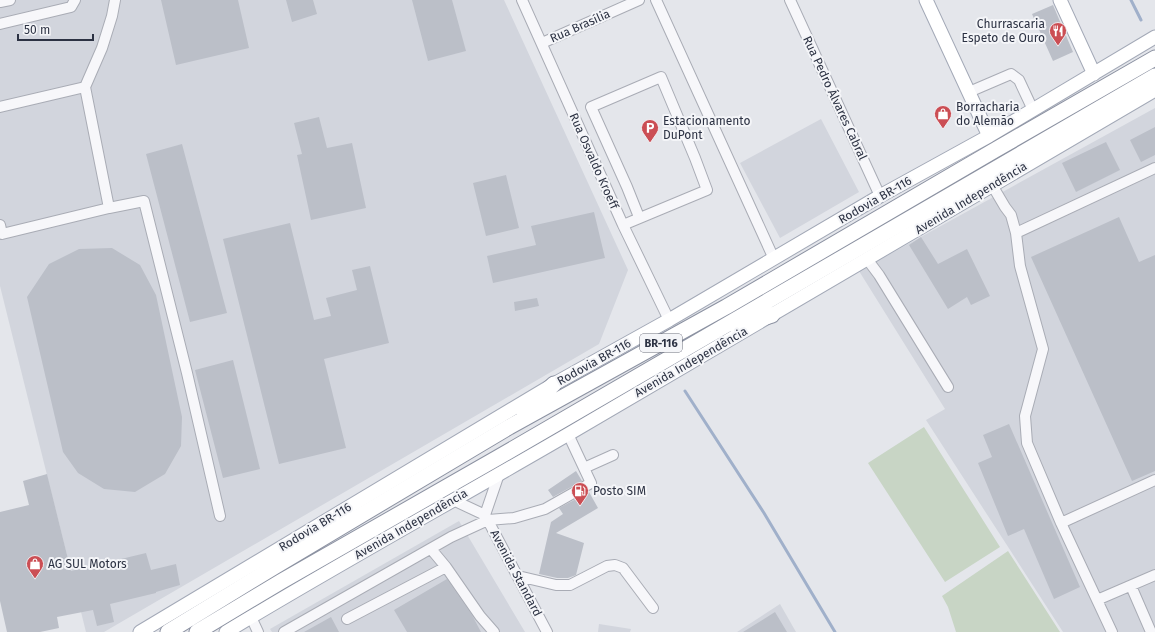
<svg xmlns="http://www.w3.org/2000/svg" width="1155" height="632" font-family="'Fira Sans',sans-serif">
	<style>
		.built { fill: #d2d5dd }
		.green { fill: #c8d5c5 }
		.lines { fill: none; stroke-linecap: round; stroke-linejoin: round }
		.stream { stroke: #a0b0ca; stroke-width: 3 }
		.building { fill: #bbbfc8 }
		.minor-casing { stroke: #a9acb5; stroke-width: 12 }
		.major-casing { stroke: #a3a9b7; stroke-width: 15 }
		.highway-casing { stroke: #8c92a2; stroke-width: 17 }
		.minor { stroke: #f7f7fa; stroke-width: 10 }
		.major { stroke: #fff; stroke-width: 13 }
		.highway { stroke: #fff; stroke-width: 15 }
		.labels { text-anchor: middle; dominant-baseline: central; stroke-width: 4; stroke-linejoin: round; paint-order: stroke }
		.shield { fill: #f4f5f8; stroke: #686c79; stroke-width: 1 }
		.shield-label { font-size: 11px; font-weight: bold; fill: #2c3243 }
		.poi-label { font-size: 12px; fill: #2c3243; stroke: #f4f5f8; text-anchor: start }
		.street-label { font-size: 12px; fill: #2c3243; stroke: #f4f5f8 }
	</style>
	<rect width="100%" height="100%" fill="#e4e6eb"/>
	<path class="built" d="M0,0H504L628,270L599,344L104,632H86L0,286Z
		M1155,108V632H1063L926,420L945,409L859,271Z
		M821,119L859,192L780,238L740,163Z
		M459,521L525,632H272L270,629Z
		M780,604L796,632H737Z
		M599,624L631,629L630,632H598Z"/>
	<path class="green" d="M924,427L1000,547L945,582L868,463Z
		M1008,551L1060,632H956L948,607L942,596Z"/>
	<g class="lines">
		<path class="stream" d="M1131,0L1141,20
			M685,391L764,513L835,632"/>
	</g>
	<path class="building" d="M161,0H238L249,48L176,65Z
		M286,0H313L317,14L292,22Z
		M412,0H452L466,51L428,61Z
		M1053,5L1073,52L1053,61L1032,14Z
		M319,117L327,148L352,143L366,208L311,220L297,155L302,154L294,123Z
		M1155,127V155L1141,162L1130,140Z
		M1106,142L1120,170L1076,192L1062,163Z
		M182,144L227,313L190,322L146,154Z
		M506,175L519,228L486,236L473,183Z
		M594,212L605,258L493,283L487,256L536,245L531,226Z
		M1119,217L1139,262L1155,255V471L1132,481L1031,257Z
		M290,223L314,320L331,316L326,298L357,290L352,270L370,266L389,343L324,359L346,448L279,464L223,239Z
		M921,237L938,264L967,249L990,296L971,305L967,297L948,309L909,245Z
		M112,248L140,265L156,295L182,417L181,446L165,474L135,492L104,489L78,473L63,452L27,297L49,264L79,249Z
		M537,298L539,306L515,311L514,302Z
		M233,360L260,469L223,478L195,370Z
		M1009,424L1080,587L1054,599L1024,529L1008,536L978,463L992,457L983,435Z
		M576,471L582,481L553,497L548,490Z
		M47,474L71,571L146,553L151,570L176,564L180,585L156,592V593L110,604L114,622L97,626L93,610L57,617L59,628L40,632H7L0,601V512L29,505L23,481Z
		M589,492L598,508L556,533L584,543L576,575L568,578H557L539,574L551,522L563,514L559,508Z
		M447,579L472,615L481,632H407L394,610Z
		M775,612L787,632H743Z
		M331,617L339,632H304Z"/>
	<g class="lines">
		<defs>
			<path id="minor" d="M522,0L623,225L669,320
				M656,0L774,259
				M790,0L880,196
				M0,2L10,0
				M0,24L71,7L75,0
				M542,43L639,0
				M969,92L1011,74L1019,80L1033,110
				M0,107L85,87
				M992,185L1005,207L1011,215L1016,233L1155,168
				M109,208L85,87L102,48L112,16L115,0
				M0,225L2,234L109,208L144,201L187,373L220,516
				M623,225L707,190L695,158L661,77L591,107L627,187L639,217
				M1016,233L1020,266L1043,349L1025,416L1027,443L1061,523L1155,480
				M867,259L879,275L948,387
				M584,468L613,455
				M453,500L485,515L547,632
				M485,515L499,474
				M1061,523L1112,632
				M446,567L480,616L494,632
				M518,576L556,585H570L607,566L615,565L623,568L653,608
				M1131,586L1151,632
				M1097,600L1155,575
				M251,617L258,632
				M347,619L446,567L431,549
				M284,632L451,537L488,520L514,518L545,509L591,483L568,434"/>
			<path id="major" d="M926,0L989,136
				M1060,0L1094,74
				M140,632L554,384L669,320L880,196L989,136L1155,37
				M226,632C340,563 457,499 572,432C767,318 961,204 1155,90"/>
			<path id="highway" d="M736,326L772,315
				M524,412L554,384
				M168,632L274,567L509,427L726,307L995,150L1155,58
				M197,632L282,581L499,457L1155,76"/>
		</defs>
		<use href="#minor" class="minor-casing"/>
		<use href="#major" class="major-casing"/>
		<use href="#highway" class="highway-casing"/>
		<use href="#minor" class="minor"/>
		<use href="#major" class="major"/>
		<use href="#highway" class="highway"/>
	</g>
	<defs>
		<symbol id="restaurant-pin" viewBox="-11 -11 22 30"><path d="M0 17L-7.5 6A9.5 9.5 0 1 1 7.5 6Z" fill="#cb4e54" stroke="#f4f5f8"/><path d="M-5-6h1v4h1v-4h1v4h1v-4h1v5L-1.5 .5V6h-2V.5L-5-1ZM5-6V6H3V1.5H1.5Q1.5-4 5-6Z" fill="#fff"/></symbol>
		<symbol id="shop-pin" viewBox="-11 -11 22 30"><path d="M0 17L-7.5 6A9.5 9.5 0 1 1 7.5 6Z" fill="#cb4e54" stroke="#f4f5f8"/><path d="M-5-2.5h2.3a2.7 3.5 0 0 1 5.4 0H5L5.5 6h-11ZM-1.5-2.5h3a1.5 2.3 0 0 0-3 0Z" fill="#fff"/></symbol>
		<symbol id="parking-pin" viewBox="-11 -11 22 30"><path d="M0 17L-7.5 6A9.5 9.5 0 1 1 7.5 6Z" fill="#cb4e54" stroke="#f4f5f8"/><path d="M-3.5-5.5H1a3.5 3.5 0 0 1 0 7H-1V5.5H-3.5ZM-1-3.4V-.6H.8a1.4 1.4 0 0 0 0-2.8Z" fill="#fff"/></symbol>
		<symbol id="fuel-pin" viewBox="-11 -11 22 30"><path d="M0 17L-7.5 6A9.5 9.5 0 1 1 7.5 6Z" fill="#cb4e54" stroke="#f4f5f8"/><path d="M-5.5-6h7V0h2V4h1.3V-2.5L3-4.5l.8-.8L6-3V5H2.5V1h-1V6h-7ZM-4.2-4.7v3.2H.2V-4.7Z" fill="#fff"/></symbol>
	</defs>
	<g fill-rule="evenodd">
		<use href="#restaurant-pin" x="1048" y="21" width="20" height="27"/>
		<use href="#shop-pin" x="933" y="104" width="20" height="27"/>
		<use href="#parking-pin" x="640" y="118" width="20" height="27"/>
		<use href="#fuel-pin" x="570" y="481" width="20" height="27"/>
		<use href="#shop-pin" x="25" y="554" width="20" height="27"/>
	</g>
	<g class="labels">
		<rect class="shield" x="640" y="334" width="42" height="18" rx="3"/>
		<g class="shield-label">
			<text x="661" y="343">BR-116</text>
		</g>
		<g class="poi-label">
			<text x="1045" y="24" text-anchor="end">Churrascaria<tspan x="1045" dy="14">Espeto de Ouro</tspan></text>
			<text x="956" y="107">Borracharia<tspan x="956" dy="14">do Alemão</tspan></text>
			<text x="663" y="121">Estacionamento<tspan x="663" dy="14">DuPont</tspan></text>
			<text x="593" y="491">Posto SIM</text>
			<text x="48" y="564">AG SUL Motors</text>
		</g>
		<g class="street-label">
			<text transform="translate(580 26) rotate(-24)">Rua Brasília</text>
			<text transform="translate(835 98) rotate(65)">Rua Pedro Álvares Cabral</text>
			<text transform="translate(594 161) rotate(66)">Rua Osvaldo Kroeff</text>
			<text transform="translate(971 198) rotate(-31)">Avenida Independência</text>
			<text transform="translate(875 200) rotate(-30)">Rodovia BR-116</text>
			<text transform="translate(594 362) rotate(-29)">Rodovia BR-116</text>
			<text transform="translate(691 362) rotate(-30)">Avenida Independência</text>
			<text transform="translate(411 524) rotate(-30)">Avenida Independência</text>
			<text transform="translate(315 527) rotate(-31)">Rodovia BR-116</text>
			<text transform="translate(516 573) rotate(62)">Avenida Standard</text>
		</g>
	</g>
	<path d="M18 34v6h75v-6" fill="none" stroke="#2c3243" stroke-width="2"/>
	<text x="24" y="34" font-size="12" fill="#2c3243" stroke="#f4f5f8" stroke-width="3" paint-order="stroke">50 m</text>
</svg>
